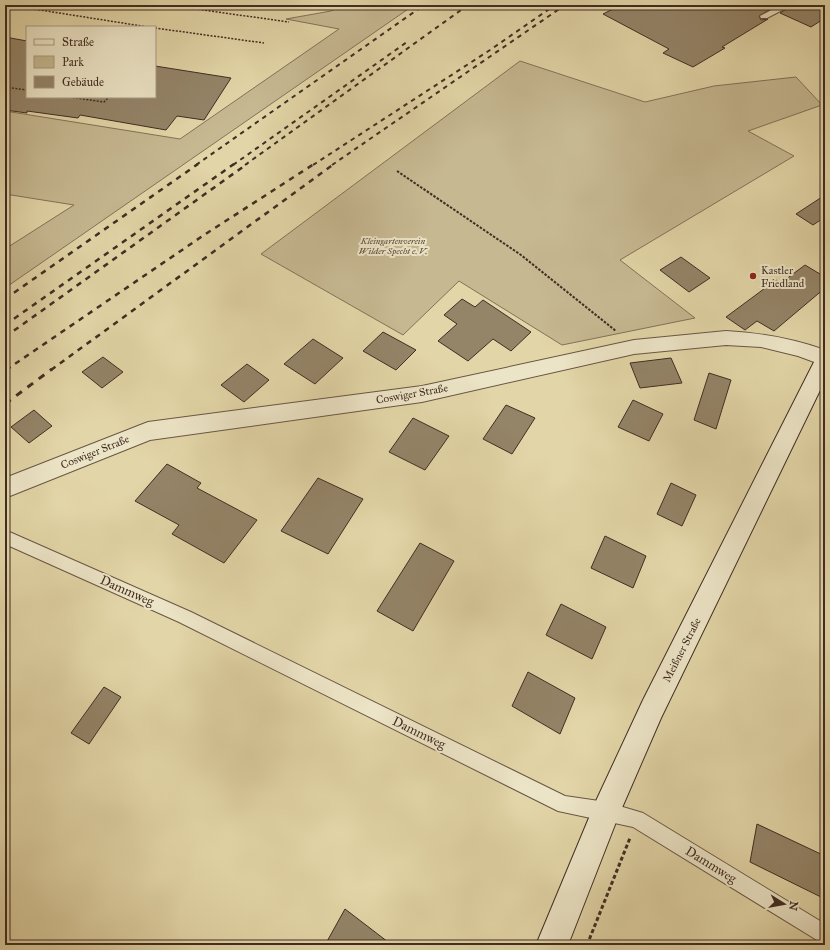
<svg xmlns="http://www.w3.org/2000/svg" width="830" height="950" font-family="'IM FELL Great Primer',serif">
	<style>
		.green { fill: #c6b891; stroke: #83725a }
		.building { fill: #948468; stroke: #402d23 }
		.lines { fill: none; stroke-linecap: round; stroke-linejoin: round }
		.service-casing { stroke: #685744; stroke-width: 2 }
		.minor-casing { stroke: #685744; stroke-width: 2 }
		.secondary-casing { stroke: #402d23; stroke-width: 2 }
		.path-far2 { stroke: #402d23; stroke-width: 1.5; stroke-dasharray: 2 1.5; stroke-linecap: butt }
		.path-far1 { stroke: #402d23; stroke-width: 2; stroke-dasharray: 2.5 1.5; stroke-linecap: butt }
		.path { stroke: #402d23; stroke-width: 3; stroke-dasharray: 4 2.5; stroke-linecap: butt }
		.service { fill: #ece4c6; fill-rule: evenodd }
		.minor { fill: #ece4c6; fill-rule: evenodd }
		.secondary { fill: #ece4c6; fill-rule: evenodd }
		.rail-far2 { stroke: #402d23; stroke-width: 2; stroke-dasharray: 4.5 4.5; stroke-linecap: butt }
		.rail-far1 { stroke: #402d23; stroke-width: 2.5; stroke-dasharray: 5.5 5.5; stroke-linecap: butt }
		.rail { stroke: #402d23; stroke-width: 3; stroke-dasharray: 7 7; stroke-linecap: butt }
		.poi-dot { fill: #8f2418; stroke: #ece4c6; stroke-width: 1.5 }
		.labels { text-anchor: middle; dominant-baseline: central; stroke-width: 4; stroke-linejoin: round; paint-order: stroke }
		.far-park-label { font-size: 9px; font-style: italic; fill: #5b4939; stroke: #ece4c6 }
		.poi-label { font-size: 11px; fill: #402d23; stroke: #ece4c6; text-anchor: start }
		.street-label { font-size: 11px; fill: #402d23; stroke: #ece4c6 }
		.near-street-label { font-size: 13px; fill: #402d23; stroke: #ece4c6 }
	</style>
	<rect width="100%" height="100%" fill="#e2d5a7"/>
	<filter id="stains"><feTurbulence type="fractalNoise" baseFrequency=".005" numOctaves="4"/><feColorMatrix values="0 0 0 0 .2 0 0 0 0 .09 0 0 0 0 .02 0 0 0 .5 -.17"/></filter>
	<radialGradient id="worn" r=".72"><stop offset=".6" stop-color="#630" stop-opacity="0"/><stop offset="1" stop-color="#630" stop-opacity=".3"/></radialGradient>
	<path class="green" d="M342,5H414L5,288V249L74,205L5,194V111L180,139L339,29L286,19L331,11Z
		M520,61L645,102L714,86L796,77L822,105L748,131L794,156L620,260L695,318L562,345L459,281L403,335L261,254Z"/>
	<path class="building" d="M621,5H778L759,16L761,20L768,19L722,47L725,48L693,67L663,53L669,49L603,14Z
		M793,5H825V18L811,27L780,13Z
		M5,37L27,41V97H155V66L231,78L204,120L177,116L166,130L80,115L78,118L27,111V113L5,110Z
		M825,195V217L813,225L796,214Z
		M681,257L710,278L689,292L660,270Z
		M805,265L825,277V288L774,331L757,321L745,330L726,317L776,280L781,283Z
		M462,299L475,307L483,300L531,332L511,351L493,339L468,361L438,341L457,324L444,315Z
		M383,332L416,350L396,370L363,351Z
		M313,339L343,358L315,384L284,364Z
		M103,357L123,372L102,388L82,372Z
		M671,358L682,383L640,388L630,363Z
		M247,364L269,380L244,402L221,385Z
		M709,373L731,380L716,429L694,420Z
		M633,400L663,414L649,441L618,427Z
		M506,405L535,418L512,454L483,439Z
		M34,410L52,426L29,443L11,427Z
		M413,418L449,436L425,470L389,452Z
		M167,464L201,483L197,488L257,520L224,563L172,534L179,525L135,501Z
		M318,478L363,499L328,554L281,531Z
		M671,483L696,495L682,526L657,514Z
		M605,536L646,556L633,588L591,568Z
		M420,543L454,561L413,631L377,611Z
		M561,604L606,627L592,659L546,635Z
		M528,672L575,698L560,734L512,706Z
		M104,687L121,697L89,744L71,733Z
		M757,824L825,856V899L750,862Z
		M345,909L392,945H325Z"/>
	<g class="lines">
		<defs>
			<path id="service" d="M781,5H792L767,18H761L760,16Z
				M5,530L191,612L565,796L606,802L643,813L825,924V945L633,827L558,811L179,622L5,544Z"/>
			<path id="minor" d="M726,331C762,333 791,338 825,350V366L798,356L761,347L726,345L634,354L422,402L150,440L5,498V478L148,422L422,386L634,340Z"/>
			<path id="secondary" d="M825,352V380L661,718L618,817L568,945H536L596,801L643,700L815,360L818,355Z"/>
		</defs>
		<use href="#service" class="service-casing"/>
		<use href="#minor" class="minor-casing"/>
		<use href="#secondary" class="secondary-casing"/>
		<path class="path-far2" d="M167,5L289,22
			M21,7L148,27
			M155,28L264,43
			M5,87L27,90
			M69,97L104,102L109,97"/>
		<path class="path-far1" d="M397,171L521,255L616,331"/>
		<path class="path" d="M587,945L630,838"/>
		<use href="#service" class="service"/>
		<use href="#minor" class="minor"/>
		<use href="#secondary" class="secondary"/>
		<path class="rail-far2" d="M196,165L424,5
			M233,165L407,42
			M245,165L468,5
			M313,165L490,50L555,5
			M332,165L565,5"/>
		<path class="rail-far1" d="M5,299L198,164
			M5,325L234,164
			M5,337L247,164
			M6,370L204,235L314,164
			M51,370L334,164"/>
		<path class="rail" d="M5,371L8,369
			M5,404L52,369"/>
	</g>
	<circle class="poi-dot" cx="753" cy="276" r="4"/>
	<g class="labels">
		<g class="far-park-label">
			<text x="393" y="240">Kleingartenverein<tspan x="393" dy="10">Wilder Specht e. V.</tspan></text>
		</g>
		<g class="poi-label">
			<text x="761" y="270">Kastler<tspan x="761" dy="13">Friedland</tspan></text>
		</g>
		<g class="street-label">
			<text transform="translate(412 394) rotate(-10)">Coswiger Straße</text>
			<text transform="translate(95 452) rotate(-22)">Coswiger Straße</text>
			<text transform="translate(682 650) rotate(-63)">Meißner Straße</text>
		</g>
		<g class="near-street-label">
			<text transform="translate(127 591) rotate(24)">Dammweg</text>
			<text transform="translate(419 733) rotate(26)">Dammweg</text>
			<text transform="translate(711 865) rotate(32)">Dammweg</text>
		</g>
	</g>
	<rect width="830" height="950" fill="none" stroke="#e2d5a7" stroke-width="20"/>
	<rect x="6" y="6" width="818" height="938" fill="none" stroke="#402d23" stroke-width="2"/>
	<rect x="10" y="10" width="810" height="930" fill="none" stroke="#402d23"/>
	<rect x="26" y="26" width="130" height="72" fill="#ece4c6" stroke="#a79b85"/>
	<rect x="34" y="39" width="20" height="6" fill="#ece4c6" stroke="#a79b85"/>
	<text x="62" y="46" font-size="12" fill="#402d23">Straße</text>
	<rect x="34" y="56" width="20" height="12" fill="#c6b891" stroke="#a79b85"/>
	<text x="62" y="66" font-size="12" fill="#402d23">Park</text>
	<rect x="34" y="76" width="20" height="12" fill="#948468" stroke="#a79b85"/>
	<text x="62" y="86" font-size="12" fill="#402d23">Gebäude</text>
	<g transform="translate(784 904) rotate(101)" stroke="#ece4c6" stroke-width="3" paint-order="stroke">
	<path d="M0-3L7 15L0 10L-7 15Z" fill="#402d23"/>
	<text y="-6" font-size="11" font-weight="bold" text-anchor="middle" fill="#402d23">N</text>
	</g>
	<rect width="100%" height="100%" filter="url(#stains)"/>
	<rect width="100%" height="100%" fill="url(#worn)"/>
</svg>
